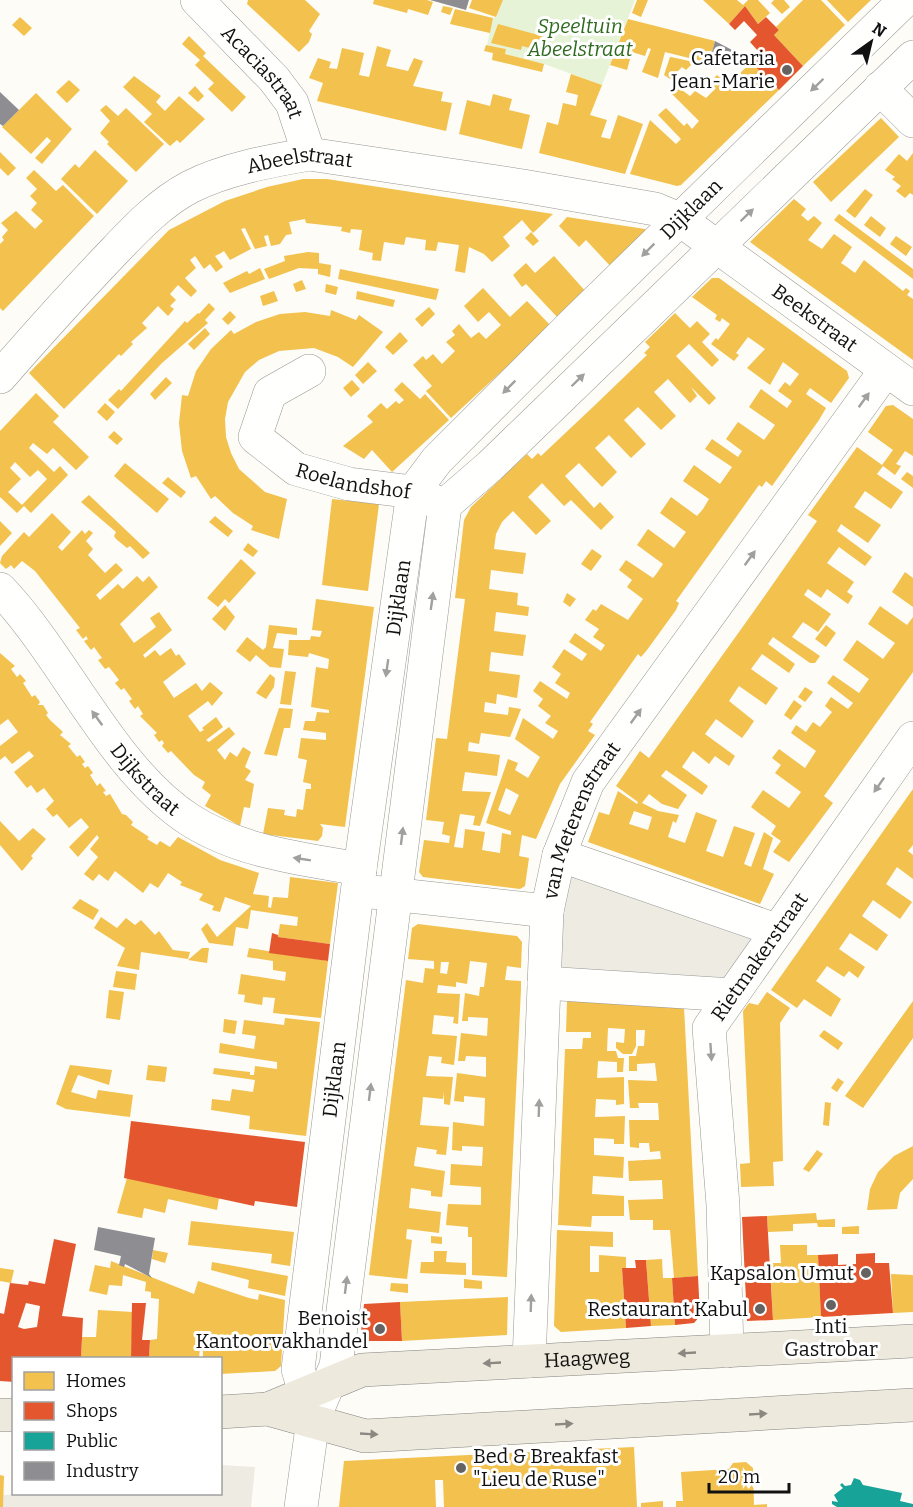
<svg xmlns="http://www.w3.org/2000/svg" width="913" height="1507" font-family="Bitter,serif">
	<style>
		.green { fill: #e7f3d7 }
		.plaza { fill: #edebe2 }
		.homes { fill: #f2c14e; fill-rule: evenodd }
		.shops { fill: #e4572e; fill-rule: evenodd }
		.public { fill: #17a398 }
		.industry { fill: #8d8d92 }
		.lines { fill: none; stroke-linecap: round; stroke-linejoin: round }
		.minor-casing { stroke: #979795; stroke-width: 34 }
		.major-casing { stroke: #858482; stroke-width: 34 }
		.minor { stroke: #fffffe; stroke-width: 33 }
		.major { stroke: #ede9dc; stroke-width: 33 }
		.oneway { fill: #a0a09f }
		.oneway2 { fill: #8a8881 }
		.poi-dot { fill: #646362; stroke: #fff; stroke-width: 2 }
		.labels { text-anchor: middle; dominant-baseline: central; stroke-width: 6; stroke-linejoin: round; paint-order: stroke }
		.park-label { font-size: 20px; font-style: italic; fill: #2f6b1f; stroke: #fff }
		.poi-label { font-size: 20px; fill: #111; stroke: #fff; text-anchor: end }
		.street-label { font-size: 20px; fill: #111; stroke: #fff }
	</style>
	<rect width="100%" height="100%" fill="#fdfcf7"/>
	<path class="green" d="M503,0H635L602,85L544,64L505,54L506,49L487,45L493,18L496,17Z"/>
	<path class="plaza" d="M559,855L776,930L732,995L544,983Z
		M221,1465L255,1467L251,1507H3V1495L18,1494H220Z"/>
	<path class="homes" d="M248,0H305L320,14L309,31L312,34L309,42L299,52L247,4Z
		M374,0H427L433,2L428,15L408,9L407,13L373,4Z
		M472,0H503L496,17L469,8Z
		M637,0H648L641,17L632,13Z
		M703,0H737L743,5L748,0H758L770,13L758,24L745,6L729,24Z
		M774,0H784L790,7L782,14L771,3Z
		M803,0H821L845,25L803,66L774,35L779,30L776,27Z
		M827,0H871L848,22Z
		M443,6L453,8L450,15L441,12Z
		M455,9L493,18L490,33L450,24Z
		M20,17L32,28L24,36L12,25Z
		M628,19L715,41L709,63L665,52L658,78L642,72L651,49L648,48L645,56L632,52L627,70L610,65Z
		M498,24L542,36L537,50L522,46L521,50L491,43Z
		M189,36L206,53L203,56L246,97L232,112L208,89L214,83L195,65L200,60L182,44Z
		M486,45L506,49L505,54L544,64L542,72L492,60L493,53L484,51Z
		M377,46L391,50L386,66L408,71L414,58L423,61L413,86L443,92L441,101L452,103L446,131L317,101L323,83L309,78L318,58L331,62L329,68L337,69L342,48L364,53L359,75L369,77Z
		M670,57H671L694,62L686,70L682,67L670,79L664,75Z
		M752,62L779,90L681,185L677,186L630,174L650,120L676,144L681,139L658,115L666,108L684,126L687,123L692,129L699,121L672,94L678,87L690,96L695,91L706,98L716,88L710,83L717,75L725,82L732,75L741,82L745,78L740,73Z
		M571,74L602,85L590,115L607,120L601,137L610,139L618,115L643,124L625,174L539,153L547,122L558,125L563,103L576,106L578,95L566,92Z
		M134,76L161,96L156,102L165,111L179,96L205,119L180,143L177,140L170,146L144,122L152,114L123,87Z
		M69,80L80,90L67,103L56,92Z
		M195,86L204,96L198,102L188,93Z
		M36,93L72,129L42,164L35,158L51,141L47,137L31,154L2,127Z
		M493,94L512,99L509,110L530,115L522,149L459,134L467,100L490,106Z
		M106,105L118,116L126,108L164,144L136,172L107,144L109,142L100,133L110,121L100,110Z
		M881,118L899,137L831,202L813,182Z
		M95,150L128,181L97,214L61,179L75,164L79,168Z
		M0,152L16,168L8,176L0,168Z
		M913,153V195L910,193L905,198L896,191L901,186L892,179L895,177L885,170L899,154L907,161Z
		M34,170L56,191L63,185L94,216L3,311L0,308V244L4,240L2,237L8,230L1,223L16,211L35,229L43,221L31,210L37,203L30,196L37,189L26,178Z
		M303,179H327L553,214L533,233L522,220L503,237L510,246L492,262L484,254L469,247L465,273L455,271L459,245L438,242L436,251L425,250L426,240L406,237L404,245L384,242L381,261L372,260L373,253L359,250L362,230L351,229L350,233L341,231L342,227L306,223L305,219L289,222L292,234L286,235L280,244L271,246L268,235L264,236L267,246L255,249L245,228L241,229L251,249L230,260L224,251L221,253L215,256L223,267L216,272L210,264L204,269L195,256L190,260L196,268L185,278L197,291L191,297L178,285L170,294L176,300L170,306L174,309L168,316L158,306L142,323L147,328L131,342L133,344L121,356L119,354L64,409L29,373L169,230L225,201L267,187Z
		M865,189L873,195L855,218L846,211Z
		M794,199L806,209L801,215L808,221L814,216L822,223L808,240L822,249L834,234L852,247L841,263L847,267L855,273L864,260L903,291L906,288L910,291L907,295L913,299V360L750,242Z
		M839,214L913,269V279L834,220Z
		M871,216L886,228L880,237L864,225Z
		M567,217L645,229L647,238L613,269L586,240L579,247L559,226Z
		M531,232L539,241L533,246L525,238Z
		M896,236L912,247L906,256L890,244Z
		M308,252L319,253V263L331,265L330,277L318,274V269L299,268L269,279L264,269L285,261L284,256Z
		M554,256L587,293L559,319L526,284L522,287L513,275L526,263L535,273Z
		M260,268L265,279L230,293L223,283L247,271L249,274Z
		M340,269L439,289L436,300L338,279Z
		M712,278H719L847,371L849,378L831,403L810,388L806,394L826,408L819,420L772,486L766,481L762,487L759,485L676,601L679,603L676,610L647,650L641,657L638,654L590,722L593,724L588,731L595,735L560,784L536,839L522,835L519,856L529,858L525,886L520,889L423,877L419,872L424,840L449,843L450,836L442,834L444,822L426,820L436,738L447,739L465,599L455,598L464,520L471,507L527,454L532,459L538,453L541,456L594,406L647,355L644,353L650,347L645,342L675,313L690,328L697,321L710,334L702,342L719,360L712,367L689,344L676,356L716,398L709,405L691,387L697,396L690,403L668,379L654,392L676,416L661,430L638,407L624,420L646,444L631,458L609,435L595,448L617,472L602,487L579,463L565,476L594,508L600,502L614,517L601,530L571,500L564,506L542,483L528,497L551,521L536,535L513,511L502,522L496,534L494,549L526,553L523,574L491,570L489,589L518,593L517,605L529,607L528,616L496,612L494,631L526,635L523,656L491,652L489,671L520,675L517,698L497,694L496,704L485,702L484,712L508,715L509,707L521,709L510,737L481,733L479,744L469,742L468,751L500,755L497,776L465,772L462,791L491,792L480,826L473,825L475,816L460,814L454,847L463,848L465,829L485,832L482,850L500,853L502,833L511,835V831L486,823L508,759L518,763L515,770L528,778L540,757L515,739L523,718L553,739L558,731L545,723L551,716L538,706L543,699L533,691L540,681L567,699L570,693L555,683L561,674L552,667L564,649L582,661L587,654L569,642L575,633L601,651L605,645L593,637L599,629L585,620L593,609L596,611L601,604L628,620L643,599L627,587L632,580L619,570L626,560L653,578L657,573L663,564L637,545L648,529L674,548L686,532L660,513L671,497L697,516L703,509L709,499L683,481L694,465L720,484L732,467L705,449L712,439L738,457L742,451L726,439L738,422L764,440L775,425L749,407L761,389L787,408L792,401L778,391L785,382L790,386L799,374L783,362L770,385L747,368L765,349L748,337L736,353L739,355L734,361L711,344L716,338L718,340L730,324L722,318L720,322L715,319L717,315L692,297ZM506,788L519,795L510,815L498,810Z
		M302,280L306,289L296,292L293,284Z
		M326,284L338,287L336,295L325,292Z
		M483,288L510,317L527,301L551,326L451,418L426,391L432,386L413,365L423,356L426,360L433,354L442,364L455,351L446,342L455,335L452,331L459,324L471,338L479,332L486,339L501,325L489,312L478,322L464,306Z
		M274,291L278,301L263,306L260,296Z
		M357,291L395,300L393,307L356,299Z
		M209,303L215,309L205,320L208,323L162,363L118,409L108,400L119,389L121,391L185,321L187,323L198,313L199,314Z
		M429,307L435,314L422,327L415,319Z
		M331,310L356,320L359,315L383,332L353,367L338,357L314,348L279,351L259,360L245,372L228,402L225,419L226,437L231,453L239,469L265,492L287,499L279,539L251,530L253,526L233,513L215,496L211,499L196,476L191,478L182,451L179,423L182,395L188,396L196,371L211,349L231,330L234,334L256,322L280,314L305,312L330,316Z
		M230,311L236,317L228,325L222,319Z
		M205,328L210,334L194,350L188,344Z
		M400,332L408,341L393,355L385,347Z
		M368,362L377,371L363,384L355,375Z
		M166,377L172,383L155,400L150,394Z
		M352,380L360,389L351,397L343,388Z
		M402,382L420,399L425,394L449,420L392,472L372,450L364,459L343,446L373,422L367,416L381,403L387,409L396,401L399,404L404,400L394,390Z
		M36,393L59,416L53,422L89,457L76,470L53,448L47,454L33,443L29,448L54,472L60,466L68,475L31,513L24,506L17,513L0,497V431ZM15,462L30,477L38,470L47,479L22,505L8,492L21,479L10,468Z
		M105,403L115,412L107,421L97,412Z
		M893,405L913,419V456L905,451L896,464L901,466L895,475L883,466L877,474L903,492L891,509L865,491L854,507L881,525L868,543L841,524L837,531L872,557L865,566L839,547L827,563L854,582L847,592L853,596L848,604L827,589L821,598L808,589L804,595L831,614L818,632L803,622L792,637L820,656L815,663H810L773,637L768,644L795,664L789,673L762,654L751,669L778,688L766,705L739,686L729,701L754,721L748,730L742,738L716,719L705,734L735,756L729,766L715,756L709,764L693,751L682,767L708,786L702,795L666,770L661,776L687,795L678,809L662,804L649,794L642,803L658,811L679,815L676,823L673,821L668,837L685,843L696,812L717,820L706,851L723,857L734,826L755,833L744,864L751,867L764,832L773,838L763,869L774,874L760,904L588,842L599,812L609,815L618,791L637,804L638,802L616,786L640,751L649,758L759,604L817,521L808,515L857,447L882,465L893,450L868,432L886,406ZM634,811L652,817L648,830L629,824Z
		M114,431L123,439L117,445L108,437Z
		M125,463L169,499L157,513L114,476Z
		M907,472L913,476V488L901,479Z
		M168,477L186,492L181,498L162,483Z
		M89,495L150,553L143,559L130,546L127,548L116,539L114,536L116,532L81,502Z
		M332,499L379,504L368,591L322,585Z
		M52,513L71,532L58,547L62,551L82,530L85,534L89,530L93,533L86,541L93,549L88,555L105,573L116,563L123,570L96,595L100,600L118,584L123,589L137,576L143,582L149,576L158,587L120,624L134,643L156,627L150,618L159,612L172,630L143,655L145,658L155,650L160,656L171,648L176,656L179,654L186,664L163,682L174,698L196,683L202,691L210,682L223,693L212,706L208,701L188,716L200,732L204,730L202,728L216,717L223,727L206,740L209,742L229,727L235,734L217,750L225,760L230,752L237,757L243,747L251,752L245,767L251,771L245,780L254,784L250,808L244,807L240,826L205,806L211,795L202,788L205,782L194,775L171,751L168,753L162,746L164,743L162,740L159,742L154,735L157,733L140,716L143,714L138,706L135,709L129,701L132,699L124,688L121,690L115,683L119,680L109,667L105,669L98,660L102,658L94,647L91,650L84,641L88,639L86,636L83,639L76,630L80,628L35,571L22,561L14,569L11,565L6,569L0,563L2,556L24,532L29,537Z
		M215,516L233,531L228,537L209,522Z
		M0,521L12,533L0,546Z
		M248,543L258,551L253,557L243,550Z
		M592,549L602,556L591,571L581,564Z
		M241,559L256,573L229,603L225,599L218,607L207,598Z
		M905,572L913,578V607L892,592Z
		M567,593L576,599L570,607L563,602Z
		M316,599L374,607L345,827L320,824L323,828L322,836L318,841L263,834L268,808L285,810L284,815L296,817L297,809L303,810L306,789H311V784L303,782L307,760L298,758L301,738L326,740V733L303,730L305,721H315L317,712L329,713V710L311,707L316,667L328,669L329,659L309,653L308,657L288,655L289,640H310L311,636L320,637L322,631L312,630Z
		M225,605L235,617L225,631L212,619Z
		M880,606L907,625L913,617V672L824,796L833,803L789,862L773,852L781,841L771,834L776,826L751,807L763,790L789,808L801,792L775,773L781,765L772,758L779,749L805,768L816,751L791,733L796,725L806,732L813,722L820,727L832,712L825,706L831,697L848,709L853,703L827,683L833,675L859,693L869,679L843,660L857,640L883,659L895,643L868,624Z
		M269,625L297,628V635L277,633L273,648L284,649L281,668L270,667L256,655L250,662L236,651L247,637L263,650L266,647Z
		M826,625L836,633L826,647L815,639Z
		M0,653L15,666L11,669L17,677L20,674L26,681L23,683L32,697L35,695L40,702L38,705H43L48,713L46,715L50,720L63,732L60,735L71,744L68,746L77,757L80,755L85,762L82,764L85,768L88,766L93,773L90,775L97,786L100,783L106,791L103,792L106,796L110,794L122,814L126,815L133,822L131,825L149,837L147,839L157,845L160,841L170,847L178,837L220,860L259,873L253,894L269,896L268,907L271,908L273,897L288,898L290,877L338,883L330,944L278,937L280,924L297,926L298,917L251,910L248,929L236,927L233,946L209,943L201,929L207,923L217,937L251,906L225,897L220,912L212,910L214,906L199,900L203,894L180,885L182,882L168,873L158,888L150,883L143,893L115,871L108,881L99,874L93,881L84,874L98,857L90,849L99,838L97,835L78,857L69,847L89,827L81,818L69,828L57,814L53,817L46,809L54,801L44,788L37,793L31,785L27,788L14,772L34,756L29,751L12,764L5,756L0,760V746L18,732L8,719L0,725Z
		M285,671L296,672L291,705L280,704Z
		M270,674L275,678L274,687L266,699L256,693Z
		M805,687L813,692L805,702L798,697Z
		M794,700L802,706L791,720L784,715Z
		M279,708L293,709L290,728H284L277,756L264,754Z
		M913,789V845L908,851L913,855V879L897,867L886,884L912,902L900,919L873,900L862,916L888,935L881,945L877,951L850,933L839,949L865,967L858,978L849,971L844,977L827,966L816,981L841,999L831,1017L804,999L797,1008L771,990Z
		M0,821L19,841L33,828L46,839L31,856L33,858L22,871L0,845Z
		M80,899L99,910L93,920L72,908Z
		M101,917L117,928L126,918L135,925L141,920L155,935L159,931L173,950L190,952L188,959L141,952L139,970L117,966L125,948L94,928Z
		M418,924L517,936L522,942L521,968L507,966L505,980L521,981V989L507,1277L472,1275V1237H468V1227L446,1225L448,1204L481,1205V1187L450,1185L451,1164L482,1166L483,1147L462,1146V1151L452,1150L453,1122L484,1126L485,1098L464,1096V1102L454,1101L457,1073L486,1077V1057L466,1056L465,1061H458L461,1033L487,1036L488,1018L468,1017V1021H462L465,993L479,996L480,987H484L487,963L470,961L467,984L456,982V987L438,985L437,993L460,994L458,1024L453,1023L454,1017L434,1015L432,1034L457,1036L454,1065L441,1063L442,1057L429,1056L426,1076L453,1077L450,1105L444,1104V1092L443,1099L423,1097L422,1108L420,1125L449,1127L446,1155L436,1154L437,1150L417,1147L415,1158L414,1166L445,1171L442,1197L431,1196V1191L411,1188L409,1208L441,1212L439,1233L407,1229L406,1239L412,1240L407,1279L369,1275L406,980L423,983L425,968L434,969V961L408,959L412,928ZM441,962H449L447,974L440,973Z
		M202,948H209L207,963L188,960Z
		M249,948L328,961L321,1018L273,1013L275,998L263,997L262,1005L244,1002L245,995L238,994L241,974L285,981L286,972L273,970V961L247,957Z
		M116,971L137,974L135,990L113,987Z
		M109,990L124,992L120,1020L106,1018Z
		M767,992L790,1008L780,1023L783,1161L773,1162L774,1186L741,1187L740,1164L750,1163L743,1011L749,1003L758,1005Z
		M572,997L684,1007L698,1276L674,1278L670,1230H653V1220H630L628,1200L663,1199L662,1180L629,1181L628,1161L661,1159L660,1151L650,1152L649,1143H639V1148L630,1147L629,1120H659L658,1103H638L639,1108H630L628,1080L657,1081L655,1063L637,1064V1071H629V1056H636L638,1046H644L645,1030H636V1046L632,1054H623L616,1048V1042L624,1043L625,1029L608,1028L607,1051H616L618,1058H624L623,1072H617V1062L598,1061L597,1078L624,1077V1104L616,1105V1100L596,1099L595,1117L625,1116L624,1144H614V1139L594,1138V1155L624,1157L623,1178L593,1176L592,1194L624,1196V1216H592L591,1227L558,1225L565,1049H582L583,1038H591V1032H566L567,1002Z
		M913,1001V1038L863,1108L845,1096Z
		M285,1018L320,1022L306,1136L249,1129L250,1116L211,1110L212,1099L230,1101L232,1089L253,1092L255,1080L213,1074L214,1068L250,1072V1075H254L255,1066L277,1069V1062L219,1053L220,1043L254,1049L256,1036L242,1034L244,1020L284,1025Z
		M224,1019L237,1021L235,1034L223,1032Z
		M824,1030L843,1043L838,1050L819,1036Z
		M70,1065L112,1070L109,1085L78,1075L71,1092L96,1099L98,1090L133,1095L130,1117L66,1109L56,1104Z
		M148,1065L167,1067L165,1082L146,1080Z
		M838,1078L844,1082L837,1092L831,1088Z
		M825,1102L831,1103L829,1126L823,1125Z
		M913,1146V1179L900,1193L897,1209L867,1210L870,1189L878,1172L894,1156Z
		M817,1150L823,1154L809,1172L803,1169Z
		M127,1178L219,1198L217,1210L168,1199L165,1213L144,1208L142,1218L117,1213Z
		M816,1213L817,1220L835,1219V1227H818L817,1223L793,1224V1231L768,1232L767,1216Z
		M191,1221L294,1232L290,1266L271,1263L272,1254L188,1245Z
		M859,1226V1234H842V1227Z
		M557,1230L613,1232V1247L590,1246V1272H599V1255L626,1257V1268H622L626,1328L561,1332L554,1326Z
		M431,1236L442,1237V1244L431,1243Z
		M780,1245H807V1255H818L821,1317L773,1320L770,1263H781Z
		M153,1250L168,1253L165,1263L152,1259Z
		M434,1251H447L446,1262L466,1263V1275L420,1273L421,1262H434Z
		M662,1259L663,1278H672L675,1325L651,1326L646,1260Z
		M111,1261L194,1294L198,1281L249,1298L258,1300L259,1294L285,1300L281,1366L275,1371L220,1374V1358H203L202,1329L199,1358H149L150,1340L157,1339L159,1299L151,1298V1292L145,1291L146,1282L123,1275L122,1286L109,1285L107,1295L89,1291L95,1265L110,1268Z
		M212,1262L288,1276L285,1296L248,1288L249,1280L211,1270Z
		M0,1268L14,1270L11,1283L0,1281Z
		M891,1274L913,1275V1312L893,1313Z
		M464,1279L482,1281V1289L464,1288Z
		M391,1283L408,1284V1293L390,1291Z
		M508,1297L507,1335L402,1341L400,1302Z
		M98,1310L133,1312L131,1358H81L82,1337H96Z
		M634,1447L637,1507H444L443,1480H435L436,1507H339L344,1461Z
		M746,1462L753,1468L754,1505L767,1504V1507H676V1501H683L681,1472L729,1469L733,1463Z
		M0,1475L4,1476L3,1507H0Z
		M663,1501V1507H641V1503Z"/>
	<path class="shops" d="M745,6L758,24L766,17L779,30L774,35L803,66L779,90L749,60L758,51L750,42L757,35L744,21L735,30L729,24Z
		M272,933L278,935V937L330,944L328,961L269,953Z
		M131,1121L305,1142L297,1207L255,1201L254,1206L124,1178Z
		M767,1216L773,1320L747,1321L742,1217Z
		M54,1239L76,1244L62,1316L83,1318L81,1358H14V1382L0,1381V1313L4,1314L10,1283L28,1285L29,1281L45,1284ZM26,1303L40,1306L37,1327L24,1329L18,1327Z
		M875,1253V1263H889L893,1313L821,1317L818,1255L838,1254V1265L856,1264V1254Z
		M635,1260H646L651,1326L626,1328L622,1268H636Z
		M698,1276L700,1316L694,1323L675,1325L672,1278Z
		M400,1302L402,1341H360L364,1304Z
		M132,1303H146L142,1340H150L149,1358H131Z"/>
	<path class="public" d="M854,1478L860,1480L863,1485L902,1493L900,1501L913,1504V1507H837L832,1504V1501L838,1502L834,1495L843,1488L840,1485L842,1483L845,1486L851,1485Z"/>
	<path class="industry" d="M430,0H469L466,10Z
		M715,41L734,51L730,66L709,63Z
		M0,92L19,110L3,126L0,124Z
		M98,1227L155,1238L149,1274L152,1278L125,1264L124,1267L119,1265L121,1256L94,1250Z"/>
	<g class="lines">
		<defs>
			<g id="minor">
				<path id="s1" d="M197,0L274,79L292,103L309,154"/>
				<path d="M880,88L913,121"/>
				<path id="s2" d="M309,371L270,393L255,437L296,469L349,484L413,492L432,500"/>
				<path id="s3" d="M0,377C34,338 68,300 104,262C130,235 156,205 190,187C225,169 270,161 309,154L523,186L655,209L679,219L913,389"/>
				<path id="s4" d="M0,589C65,657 112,770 190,820C240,852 303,859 360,869"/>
				<path d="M559,855L776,930"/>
				<path d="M372,892L547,911"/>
				<path d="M544,983L732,995"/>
				<path id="s5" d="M727,1351L723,1205L709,1028L913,738"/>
				<path id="s6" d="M529,1361L547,911L559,855L588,782L886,370"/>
				<path id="s7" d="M313,1420L298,1369L360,869L413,492L437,460L574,323L905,0"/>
				<path d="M301,1507L313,1420L336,1366L445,505L490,466L913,57"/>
			</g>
			<g id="major">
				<path id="s8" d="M268,1409L362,1370L913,1341"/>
				<path d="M220,1412L268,1409L365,1436L913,1405"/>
				<path d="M0,1415H14"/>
			</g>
		</defs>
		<use href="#minor" class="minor-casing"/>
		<use href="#major" class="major-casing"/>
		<use href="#minor" class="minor"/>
		<use href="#major" class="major"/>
	</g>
	<defs><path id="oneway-solid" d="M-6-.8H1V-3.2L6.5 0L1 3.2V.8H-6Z" transform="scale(1.5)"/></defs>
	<g class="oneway">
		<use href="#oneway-solid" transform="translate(817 85) rotate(136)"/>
		<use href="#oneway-solid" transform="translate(747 215) rotate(-44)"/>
		<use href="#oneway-solid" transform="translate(648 250) rotate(135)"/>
		<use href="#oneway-solid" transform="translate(578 380) rotate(-44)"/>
		<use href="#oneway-solid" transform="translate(509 387) rotate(135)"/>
		<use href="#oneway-solid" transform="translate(864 400) rotate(-54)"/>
		<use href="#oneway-solid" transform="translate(750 558) rotate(-54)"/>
		<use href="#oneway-solid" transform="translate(432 601) rotate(-82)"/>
		<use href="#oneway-solid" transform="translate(387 668) rotate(98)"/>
		<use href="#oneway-solid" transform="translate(636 716) rotate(-54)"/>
		<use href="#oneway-solid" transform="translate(97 718) rotate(-126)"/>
		<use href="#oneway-solid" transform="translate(879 785) rotate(125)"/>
		<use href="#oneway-solid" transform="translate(402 836) rotate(-83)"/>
		<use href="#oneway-solid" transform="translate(302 859) rotate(-171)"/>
		<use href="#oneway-solid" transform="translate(711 1052) rotate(86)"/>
		<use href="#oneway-solid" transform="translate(370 1092) rotate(-83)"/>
		<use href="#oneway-solid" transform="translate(539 1108) rotate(-88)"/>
		<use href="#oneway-solid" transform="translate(346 1285) rotate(-83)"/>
		<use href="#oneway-solid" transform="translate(531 1303) rotate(-88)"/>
	</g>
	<g class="oneway2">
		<use href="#oneway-solid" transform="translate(687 1353) rotate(177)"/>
		<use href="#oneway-solid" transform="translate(492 1363) rotate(177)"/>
		<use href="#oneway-solid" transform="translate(758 1414) rotate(-3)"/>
		<use href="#oneway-solid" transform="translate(564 1424) rotate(-3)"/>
		<use href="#oneway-solid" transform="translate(369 1434) rotate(3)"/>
	</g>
	<g class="poi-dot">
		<circle cx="787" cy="70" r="6"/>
		<circle cx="866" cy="1273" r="6"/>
		<circle cx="831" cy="1305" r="6"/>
		<circle cx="760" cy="1309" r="6"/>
		<circle cx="380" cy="1329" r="6"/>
		<circle cx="461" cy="1468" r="6"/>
	</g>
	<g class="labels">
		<g class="park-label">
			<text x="580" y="26">Speeltuin<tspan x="580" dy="23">Abeelstraat</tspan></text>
		</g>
		<g class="poi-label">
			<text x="775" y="58">Cafetaria<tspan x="775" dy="23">Jean-Marie</tspan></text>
			<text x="854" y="1273">Kapsalon Umut</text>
			<text x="748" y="1309">Restaurant Kabul</text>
			<text x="368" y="1318">Benoist<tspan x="368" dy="23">Kantoorvakhandel</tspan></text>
			<text x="831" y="1326" text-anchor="middle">Inti<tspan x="831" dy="23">Gastrobar</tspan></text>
			<text x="473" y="1456" text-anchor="start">Bed &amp; Breakfast<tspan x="473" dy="23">"Lieu de Ruse"</tspan></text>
		</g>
		<g class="street-label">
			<text stroke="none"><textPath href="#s1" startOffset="98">Acaciastraat</textPath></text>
			<text stroke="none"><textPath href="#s3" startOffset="384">Abeelstraat</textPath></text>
			<text stroke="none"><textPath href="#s7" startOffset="1335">Dijklaan</textPath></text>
			<text stroke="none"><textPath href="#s3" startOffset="938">Beekstraat</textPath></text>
			<text stroke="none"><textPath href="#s2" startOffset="202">Roelandshof</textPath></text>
			<text stroke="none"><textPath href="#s7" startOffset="831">Dijklaan</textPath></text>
			<text stroke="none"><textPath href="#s4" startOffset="240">Dijkstraat</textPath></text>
			<text stroke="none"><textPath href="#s6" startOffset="548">van Meterenstraat</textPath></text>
			<text stroke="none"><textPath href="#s5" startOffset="411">Rietmakerstraat</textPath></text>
			<text stroke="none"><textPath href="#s7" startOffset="345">Dijklaan</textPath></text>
			<text stroke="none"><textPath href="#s8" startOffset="327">Haagweg</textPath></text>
		</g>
	</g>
	<rect x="12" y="1357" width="210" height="138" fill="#ffffff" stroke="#a0a0a0" stroke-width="1.5"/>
	<rect x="24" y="1372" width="30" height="18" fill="#f2c14e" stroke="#a0a0a0" stroke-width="1.5"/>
	<text x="66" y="1387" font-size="18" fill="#111111">Homes</text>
	<rect x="24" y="1402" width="30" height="18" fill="#e4572e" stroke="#a0a0a0" stroke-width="1.5"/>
	<text x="66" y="1417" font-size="18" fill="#111111">Shops</text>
	<rect x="24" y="1432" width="30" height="18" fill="#17a398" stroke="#a0a0a0" stroke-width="1.5"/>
	<text x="66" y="1447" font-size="18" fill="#111111">Public</text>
	<rect x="24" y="1462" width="30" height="18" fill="#8d8d92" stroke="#a0a0a0" stroke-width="1.5"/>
	<text x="66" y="1477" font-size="18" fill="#111111">Industry</text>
	<g transform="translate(871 42) rotate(34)" stroke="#ffffff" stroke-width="4.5" paint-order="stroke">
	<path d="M0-4.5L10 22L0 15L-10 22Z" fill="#111111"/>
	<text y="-9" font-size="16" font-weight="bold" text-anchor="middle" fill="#111111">N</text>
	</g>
	<path d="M709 1483v9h80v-9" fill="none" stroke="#111111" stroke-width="3"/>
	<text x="718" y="1483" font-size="18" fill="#111111" stroke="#ffffff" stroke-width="4.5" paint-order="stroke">20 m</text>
</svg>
